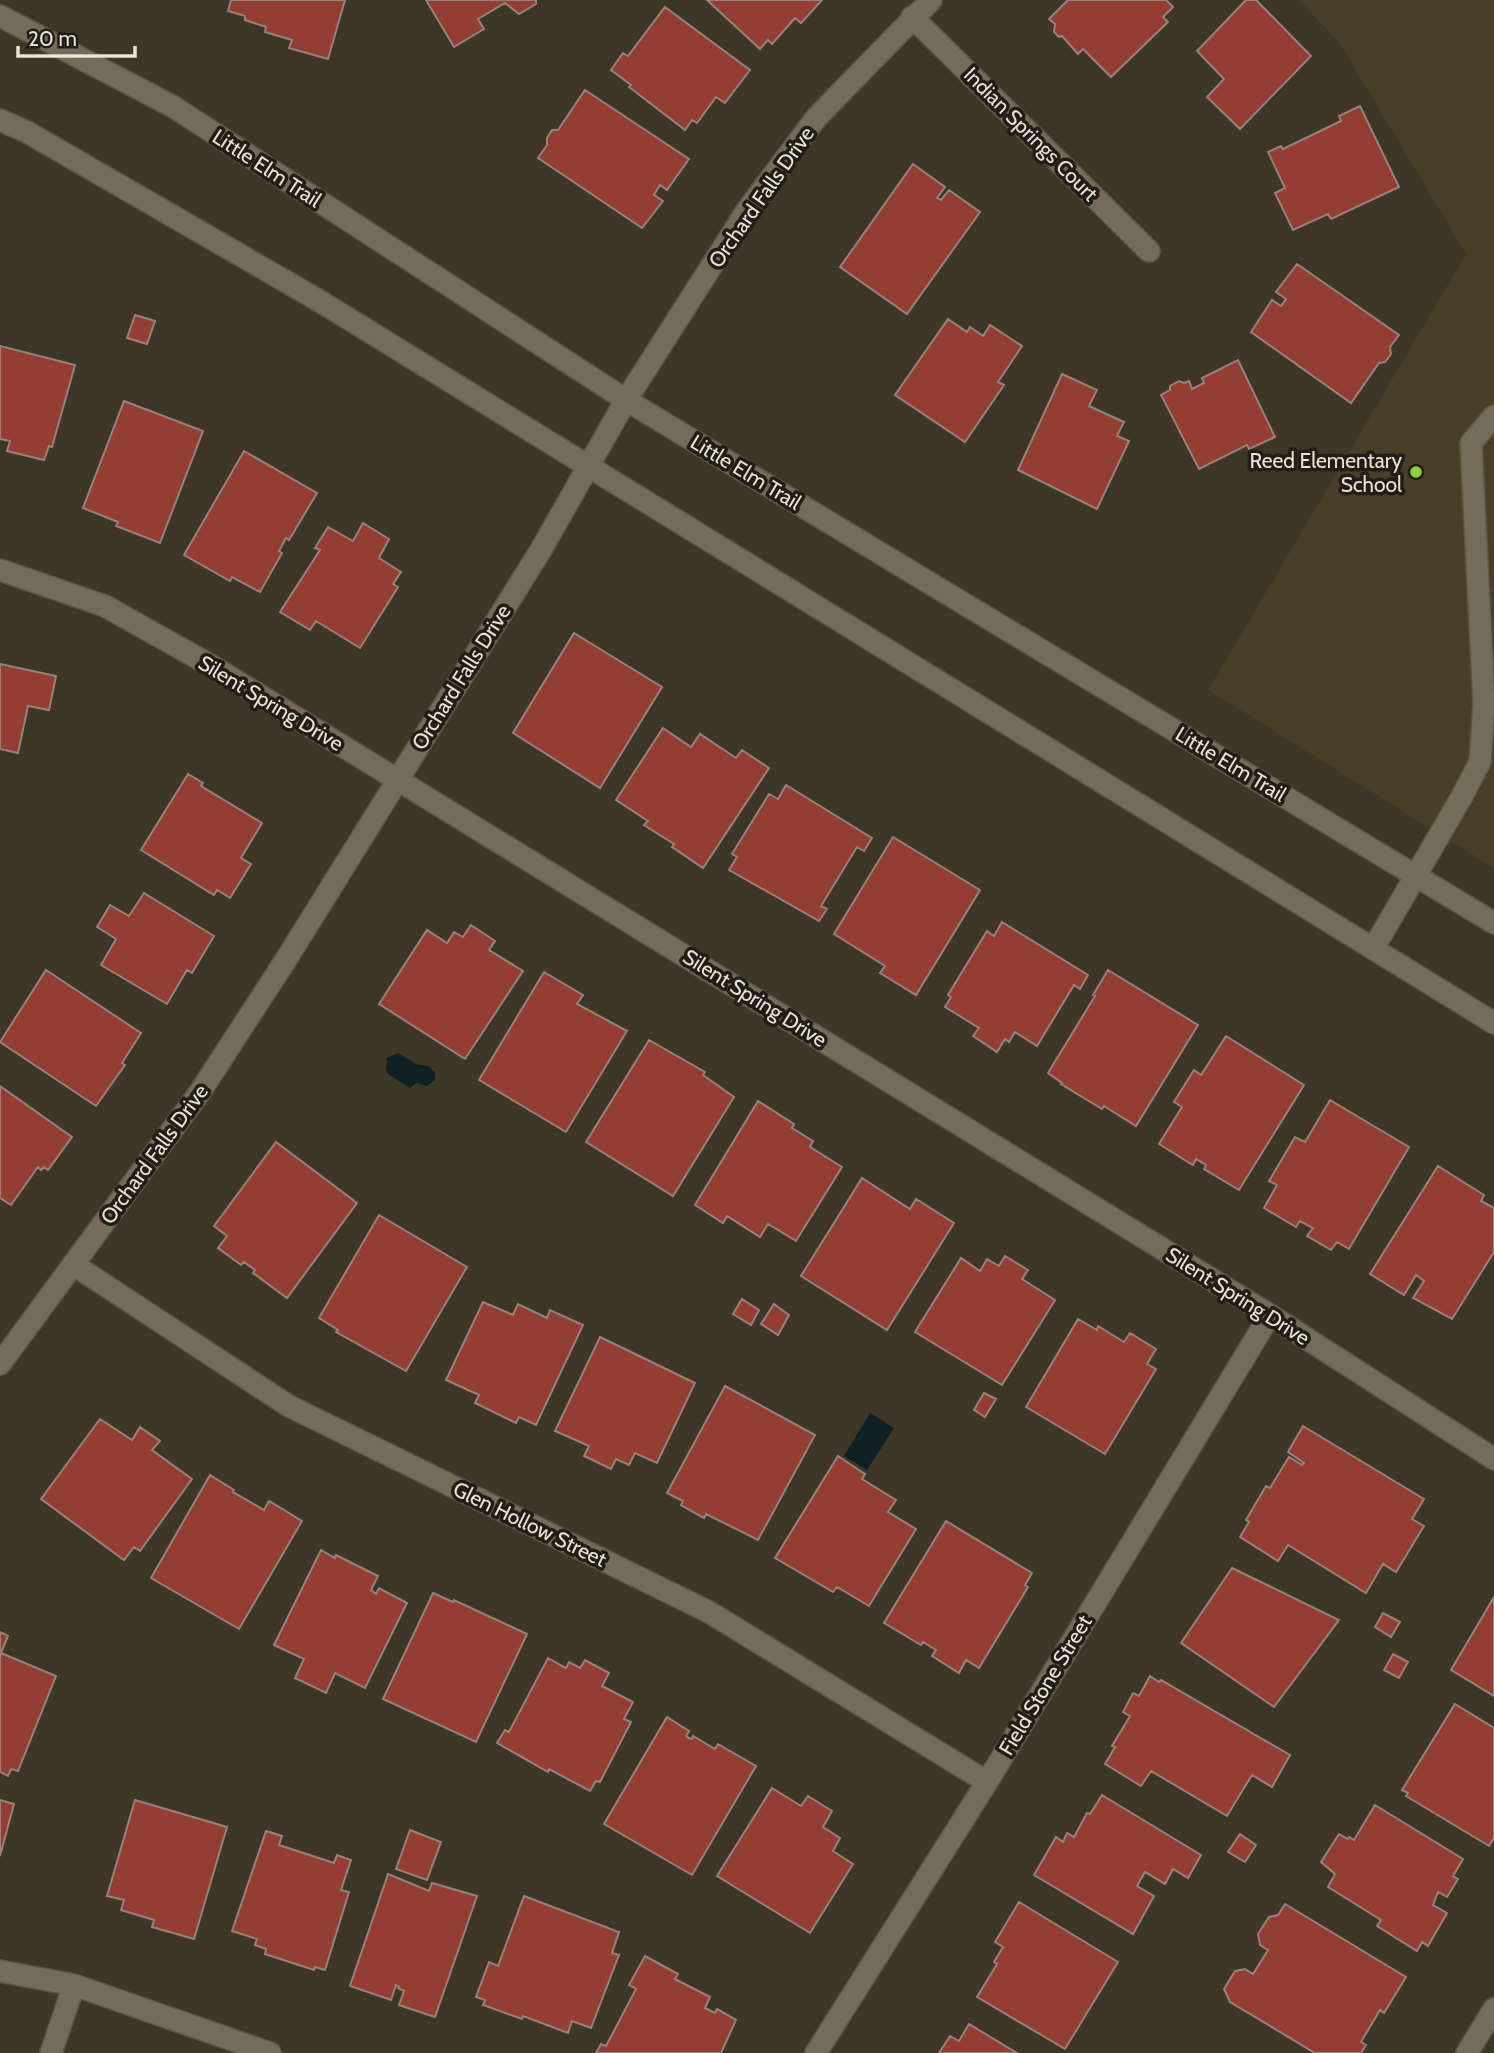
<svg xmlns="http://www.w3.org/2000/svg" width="1494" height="2053" font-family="Cabin,sans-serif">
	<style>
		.built { fill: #493e27 }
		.water { fill: #102125 }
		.building { fill: #943e33; stroke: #98817d; stroke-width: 2 }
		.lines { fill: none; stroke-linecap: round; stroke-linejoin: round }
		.minor-casing { stroke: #5c5447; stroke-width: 24 }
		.minor { stroke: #746b59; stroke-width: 21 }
		.poi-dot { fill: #8ece43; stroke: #221e17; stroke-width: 2.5 }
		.labels { text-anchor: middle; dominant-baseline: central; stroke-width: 7; stroke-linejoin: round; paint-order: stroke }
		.street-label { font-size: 21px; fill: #e8e3d9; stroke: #221e17 }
		.poi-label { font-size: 21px; fill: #e8e3d9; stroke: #221e17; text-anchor: end }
	</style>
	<rect width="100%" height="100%" fill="#3e3626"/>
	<path class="built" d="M1299,0H1494V868L1208,690L1466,254L1340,44Z"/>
	<path class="water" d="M398,1053L416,1064L428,1066L435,1072V1080L427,1086L416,1083L410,1088L388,1074L386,1069L387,1058Z
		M870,1413L894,1428L867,1470L844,1456Z"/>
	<path class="building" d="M231,0H345L328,59L289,48L292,40L265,32L266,27L245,20V16L228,11Z
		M426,0H536V4L519,14L505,3L478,19L484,29L454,47Z
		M707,0H822L801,23L795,18L772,44L768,40L760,49Z
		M1068,0H1166L1173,7L1163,17L1168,22L1111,77L1083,49L1078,54L1062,36L1059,37L1054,32L1055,24L1049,19Z
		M1246,0H1256L1311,56L1240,129L1207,97L1224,79L1197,51Z
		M665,7L750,70L725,103L716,97L697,123L692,120L685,130L629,87L631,85L611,70L623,53L628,56Z
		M585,90L689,159L667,190L660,185L654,195L663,201L642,228L538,158L547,145V138L552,130H558Z
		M1360,106L1399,187L1331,219L1328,214L1293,230L1275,193L1285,188L1268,152L1281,146L1283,149L1341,121L1339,116Z
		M913,164L945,187L937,198L941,200L949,190L980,212L907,314L840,267Z
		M1297,264L1399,335L1390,347L1391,354L1385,362L1379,363L1351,403L1251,332L1272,300L1281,306L1286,299L1276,292Z
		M135,315L155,321L147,344L127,338Z
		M948,319L967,332L970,327L983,336L990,325L1022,346L998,382L1004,385L965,442L895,395Z
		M0,346L75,365L52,447L49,446L44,460L7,451L10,441L0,439Z
		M1238,360L1275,437L1249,449L1247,445L1199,469L1161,395L1170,390V386L1179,381L1184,383L1189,381L1192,389L1204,383L1202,378Z
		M1062,374L1097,390L1089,406L1124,422L1117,436L1129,441L1097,509L1018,470Z
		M124,401L203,431L160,543L116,526L118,522L83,508Z
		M244,451L317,493L289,540L286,538L279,551L282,553L260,592L232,577L230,581L184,555Z
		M363,523L389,539L379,558L401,572L393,584L398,587L360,648L316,621L310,630L280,612L320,550L315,548L328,527L353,541Z
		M574,633L662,687L600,788L513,733Z
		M0,664L56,676L49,710L28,706L18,753L0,749Z
		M663,728L691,747L700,734L736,758L742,750L769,768L703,868L672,847L674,844L644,825L648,821L616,800Z
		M188,774L203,783L201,786L262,823L241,858L251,864L230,898L217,890L214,895L141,850Z
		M786,785L872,838L864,851L857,847L821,906L827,909L819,921L729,870L737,857L732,854L769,794L778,799Z
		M893,837L980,890L916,995L880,973L885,966L834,934Z
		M144,893L214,936L192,973L187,970L167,1004L101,965L116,939L97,927L110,905L129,916Z
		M1002,922L1088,975L1080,989L1074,985L1037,1046L1015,1032L1009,1042L1005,1039L997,1052L973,1036L979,1028L945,1007L951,997L948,995L987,931L994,936Z
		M471,925L495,941L489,950L523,971L465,1059L379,1004L427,930L447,943L454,932L463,937Z
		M46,970L141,1033L122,1063L125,1065L96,1106L0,1042Z
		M1108,970L1198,1025L1136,1126L1104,1106L1102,1109L1061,1084L1062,1083L1048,1073L1095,996L1093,995Z
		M544,972L583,995L577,1004L627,1031L566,1132L479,1080Z
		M1226,1036L1304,1085L1239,1190L1204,1169L1206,1165L1196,1159L1193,1165L1159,1144L1182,1107L1174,1102L1194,1070L1201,1075Z
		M649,1040L705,1072L703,1075L734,1097L673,1196L586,1142Z
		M0,1086L72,1137L48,1170L44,1167L41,1170L38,1167L11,1205L0,1198Z
		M1330,1100L1409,1147L1349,1249L1337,1242L1331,1250L1307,1236L1313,1228L1300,1221L1296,1227L1264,1208L1277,1185L1269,1181L1295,1137L1305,1142Z
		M758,1101L794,1124L792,1128L813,1141L810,1147L842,1167L796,1241L768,1224L760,1237L727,1216L723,1223L695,1205Z
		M276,1142L357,1203L287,1298L253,1273L255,1270L244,1262L241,1265L218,1248L227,1236L214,1226Z
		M1438,1166L1484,1195L1481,1201L1494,1208V1252L1452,1319L1413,1298L1424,1281L1416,1275L1404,1295L1370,1274Z
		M862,1178L910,1209L916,1199L954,1223L887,1330L801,1276Z
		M379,1215L467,1267L406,1371L336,1332L338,1330L319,1318Z
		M1005,1256L1028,1270L1022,1279L1055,1300L1002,1385L915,1332L961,1258L980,1271L987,1259L999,1266Z
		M742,1299L759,1310L751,1325L733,1314Z
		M483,1302L513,1315L518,1304L547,1318L550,1310L583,1325L536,1425L519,1417L516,1423L475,1403L479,1395L446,1380Z
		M774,1304L789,1315L778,1335L761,1324Z
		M1078,1319L1097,1330L1098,1326L1124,1342L1130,1333L1156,1349L1147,1364L1156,1369L1105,1454L1026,1407Z
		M600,1337L695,1383L657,1463L635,1453L629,1465L616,1459L611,1469L584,1456L589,1446L555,1431Z
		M725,1386L815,1435L758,1540L706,1514L704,1518L681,1505L683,1501L667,1493Z
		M984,1393L996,1399L985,1417L974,1410Z
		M100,1419L132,1440L140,1427L160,1441L152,1450L192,1479L140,1551L134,1547L124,1560L41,1499Z
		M1303,1426L1424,1499L1412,1519L1424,1526L1396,1572L1383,1564L1366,1593L1288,1545L1278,1561L1240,1537L1249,1522L1246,1520L1266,1486L1270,1488L1289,1457L1302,1465L1304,1463L1288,1452Z
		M838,1456L865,1474L862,1479L896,1500L888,1512L916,1529L869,1606L837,1587L833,1592L775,1558Z
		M210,1475L234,1490L233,1492L264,1510L269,1501L302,1521L239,1629L151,1578Z
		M946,1521L1032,1573L1025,1585L1028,1587L979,1668L966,1660L959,1673L932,1656L936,1650L923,1642L921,1645L884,1623Z
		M321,1550L335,1558L336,1555L378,1576L371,1590L376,1594L379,1588L407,1603L365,1688L335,1673L326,1693L295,1678L304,1659L274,1645Z
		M1232,1568L1339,1620L1274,1707L1181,1643Z
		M433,1593L453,1602L454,1600L527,1634L476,1742L383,1699Z
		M1494,1597V1696L1451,1670Z
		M1383,1613L1400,1622L1391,1637L1375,1627Z
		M0,1632L8,1636L1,1653L56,1676L18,1771L11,1769L8,1776L0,1772Z
		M1393,1654L1408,1662L1399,1678L1384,1670Z
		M548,1658L566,1668L569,1662L580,1668L585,1660L609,1673L602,1686L633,1702L624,1719L631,1722L600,1782L596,1781L590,1791L549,1769L548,1772L497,1743L505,1730L509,1732Z
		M1150,1676L1159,1682L1161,1680L1290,1755L1272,1787L1252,1775L1227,1816L1151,1771L1141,1786L1105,1764L1115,1747L1112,1746L1130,1716L1123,1712L1133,1693L1139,1696Z
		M1455,1704L1494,1728V1838L1489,1846L1406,1796L1408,1793L1402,1790Z
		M667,1717L689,1731L686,1736L689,1738L692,1739L693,1736L715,1749L718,1744L756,1766L692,1875L604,1824Z
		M772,1788L801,1806L808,1796L832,1811L823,1827L840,1838L833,1851L853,1864L810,1933L717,1876Z
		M1102,1795L1201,1855L1188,1878L1173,1869L1165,1884L1145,1872L1137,1886L1154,1896L1133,1934L1034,1875L1056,1837L1063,1842L1067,1833L1074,1837L1087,1813L1090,1814Z
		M0,1800L14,1804L0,1856Z
		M135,1800L227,1827L194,1939L152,1927L154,1920L121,1910L124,1900L107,1896Z
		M1375,1805L1463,1859L1453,1876L1458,1879L1447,1897L1438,1892L1433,1905L1447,1913L1428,1946L1422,1942L1417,1951L1377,1926L1381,1920L1328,1887L1335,1874L1321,1862L1339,1834L1348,1839L1349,1837L1354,1840Z
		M410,1830L441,1842L427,1880L396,1869Z
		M266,1831L282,1836L279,1845L334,1863L337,1855L351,1860L341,1890L349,1892L325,1970L315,1967L314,1970L265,1954L266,1949L255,1945L257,1939L232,1931Z
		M1240,1834L1256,1845L1245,1862L1228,1852Z
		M388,1874L429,1891L432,1883L477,1896L435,2017L399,2005L404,1991L398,1988L399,1987L396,1985L391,2000L350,1986Z
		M524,1896L619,1932L612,1953L619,1955L591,2028L572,2021L568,2033L523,2016L522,2019L483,2005L485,2000L476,1997L489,1962L498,1966Z
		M1019,1902L1118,1962L1065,2049L977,1997L997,1964L994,1962L1003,1947L995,1942Z
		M1285,1904L1406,1977L1384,2013L1380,2010L1361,2042L1366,2045L1361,2053H1315L1230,2002L1224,1989L1235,1971L1245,1969L1253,1974L1268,1950L1260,1945L1258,1934L1269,1917L1278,1915Z
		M645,1956L678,1974L675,1979L710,1997L705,2008L715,2013L717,2009L736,2020L721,2053H596L601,2044L606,2046L636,1989L629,1985Z
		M969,2024L1017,2053H939L950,2036L959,2041Z"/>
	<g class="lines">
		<defs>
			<path id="minor" d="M0,16L172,106L626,400L1494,923
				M912,17L1149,251
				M0,120L27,132L318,300L1494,1023
				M0,570L105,606L212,666L1270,1315L1494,1459
				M1373,949L1461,798L1480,762L1484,704L1471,443L1494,416
				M74,1265L289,1406L709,1612L987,1782
				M0,1364L200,1092L287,958L542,548L626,400L748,209L816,118L931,0
				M0,1971L74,1985L270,2053
				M51,2053L74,1985
				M816,2053L987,1782L1270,1315
				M1467,2053L1494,2009"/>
		</defs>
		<use href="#minor" class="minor-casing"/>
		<use href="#minor" class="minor"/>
	</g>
	<circle class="poi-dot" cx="1416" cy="472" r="7"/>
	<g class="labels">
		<g class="street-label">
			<text transform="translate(1031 134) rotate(45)">Indian Springs Court</text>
			<text transform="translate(267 168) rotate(33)">Little Elm Trail</text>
			<text transform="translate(761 197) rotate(-55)">Orchard Falls Drive</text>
			<text transform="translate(746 472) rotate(31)">Little Elm Trail</text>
			<text transform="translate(461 677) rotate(-58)">Orchard Falls Drive</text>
			<text transform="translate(271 703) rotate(31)">Silent Spring Drive</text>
			<text transform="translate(1231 764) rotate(31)">Little Elm Trail</text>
			<text transform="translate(755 998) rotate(32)">Silent Spring Drive</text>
			<text transform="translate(154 1154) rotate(-54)">Orchard Falls Drive</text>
			<text transform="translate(1238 1296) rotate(32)">Silent Spring Drive</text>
			<text transform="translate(530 1524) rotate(26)">Glen Hollow Street</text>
			<text transform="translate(1045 1685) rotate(-59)">Field Stone Street</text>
		</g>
		<g class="poi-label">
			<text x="1402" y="460">Reed Elementary<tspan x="1402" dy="24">School</tspan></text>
		</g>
	</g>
	<path d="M18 46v10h117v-10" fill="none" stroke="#e8e3d9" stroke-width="3.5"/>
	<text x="28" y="46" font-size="21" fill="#e8e3d9" stroke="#221e17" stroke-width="5" paint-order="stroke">20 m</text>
</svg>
